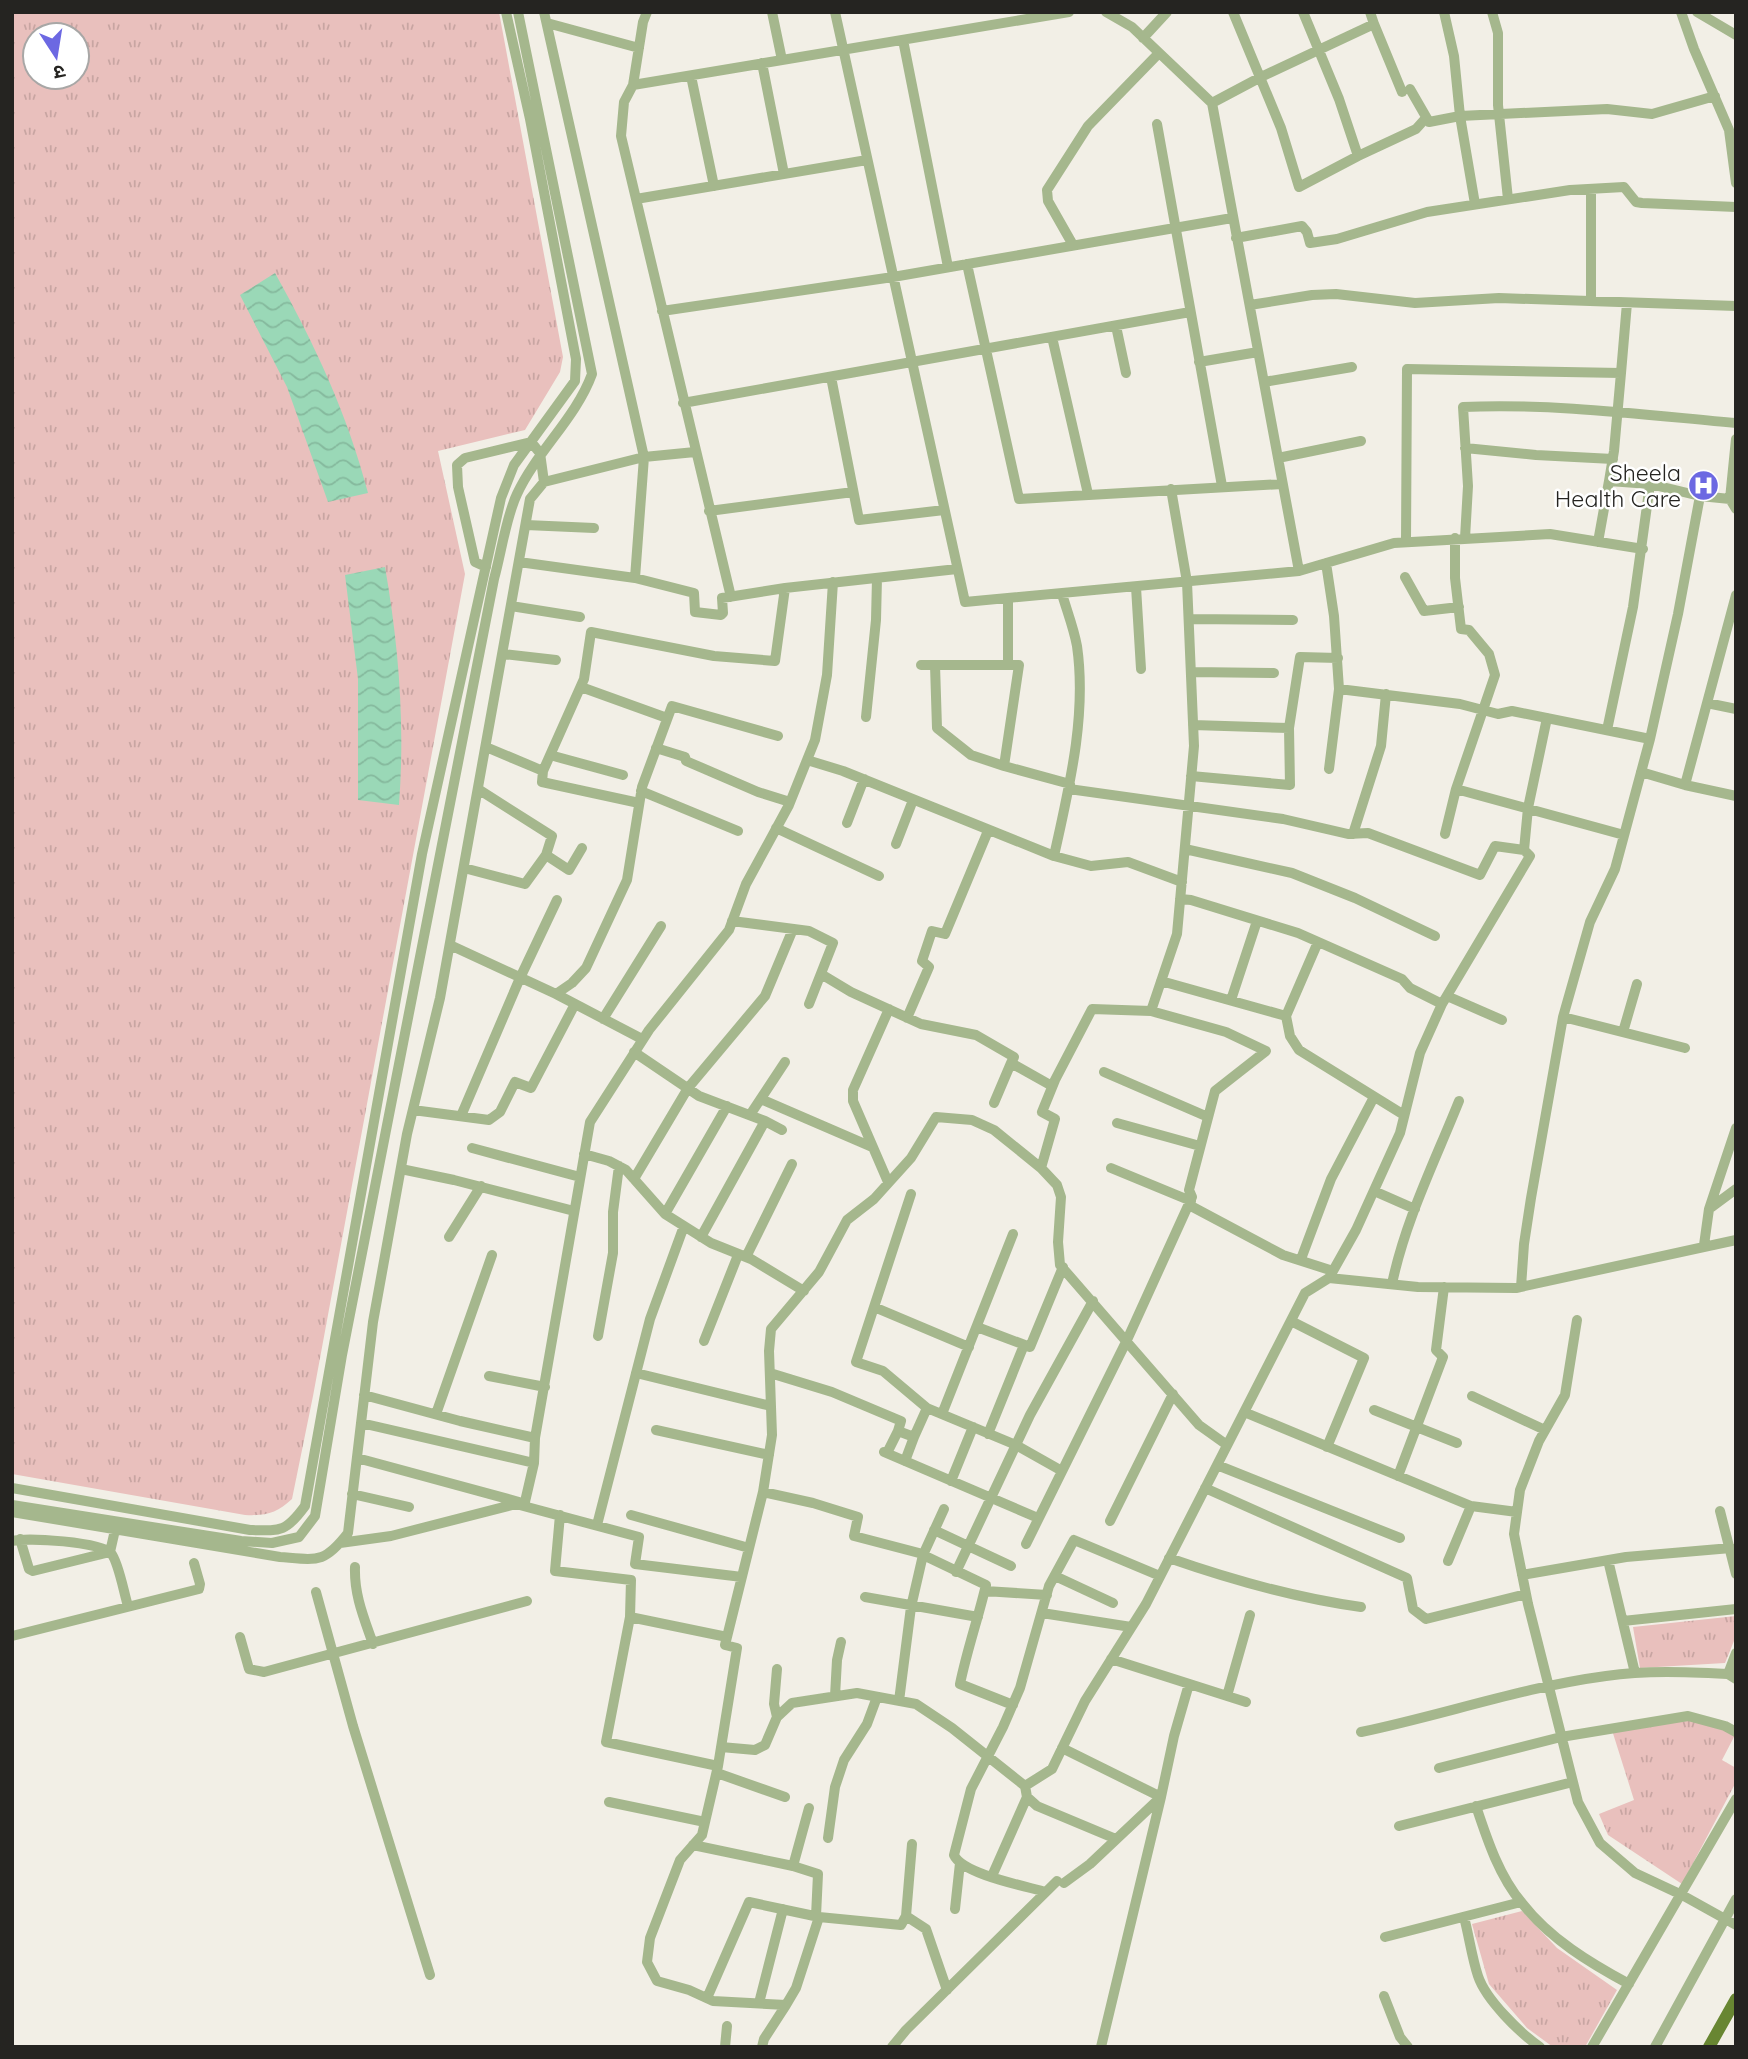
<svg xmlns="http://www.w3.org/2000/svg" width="1748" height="2059" font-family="Quicksand,'Noto Sans Devanagari',sans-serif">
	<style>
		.grass { fill: url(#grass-tufts); fill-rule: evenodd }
		.water { fill: url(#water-waves) }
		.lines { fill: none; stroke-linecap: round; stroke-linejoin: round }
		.minor { stroke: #a5b78d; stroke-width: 10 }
		.major { stroke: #688632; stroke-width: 12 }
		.labels { text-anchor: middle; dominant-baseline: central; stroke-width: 5; stroke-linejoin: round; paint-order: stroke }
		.poi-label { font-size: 23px; fill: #252421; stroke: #fff; text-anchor: end }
	</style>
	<defs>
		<pattern id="grass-tufts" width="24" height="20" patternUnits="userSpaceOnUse" patternTransform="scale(1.75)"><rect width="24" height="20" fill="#e9c0bd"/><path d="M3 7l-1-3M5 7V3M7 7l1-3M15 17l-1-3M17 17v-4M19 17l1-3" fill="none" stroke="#c8a5a2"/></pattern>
		<pattern id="water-waves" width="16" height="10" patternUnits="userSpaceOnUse" patternTransform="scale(1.75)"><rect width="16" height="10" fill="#9ad8b7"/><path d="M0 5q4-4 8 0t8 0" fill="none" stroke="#85b99d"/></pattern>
	</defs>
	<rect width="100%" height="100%" fill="#f2efe6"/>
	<path class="grass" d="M12,12H499L563,357L560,372L525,430L438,451L465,574L313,1396L292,1499C277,1513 266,1516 245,1515L12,1474ZM35,35H77V77H35Z
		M1736,1616V1636L1725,1663L1640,1668L1633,1627Z
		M1705,1719L1735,1735L1722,1760L1736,1768V1782L1682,1884L1608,1835L1599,1814L1634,1800L1611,1727Z
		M1522,1911L1557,1948L1617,1990L1585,2047H1553L1527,2028L1489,1984L1472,1924Z"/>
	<path class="water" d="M275,273C315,345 347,413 368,493L328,502L287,387L240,295Z
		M385,567C399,647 405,724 399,805L358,800V679L345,575Z"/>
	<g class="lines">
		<path class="minor" d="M544,12L644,457L635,578
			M647,12L643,22L633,85L624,102L621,136L731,597
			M772,12L782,60
			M835,12L965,602L1299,571L1394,543L1550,534L1643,549
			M1106,12L1132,27L1212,103L1299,571
			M1233,12L1281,128L1299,187L1358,156L1339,99L1303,12
			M1444,12L1454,56L1460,116L1475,204
			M1492,12L1498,33V105L1508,199
			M1681,12L1694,49L1729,130L1736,183
			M1697,12L1736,35
			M547,23L639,48
			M1374,24L1402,92
			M1143,38L1167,12
			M903,40L948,267
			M762,63L784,174
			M691,76L714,186
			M633,85L1069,12
			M1410,89L1429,122L1460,116L1607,109L1652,114L1715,96
			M1212,103L1261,77L1374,24L1370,12
			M1157,124L1222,486
			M1358,156L1416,129L1425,119
			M1591,189V301
			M636,199L867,160
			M1236,238L1302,226L1307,232L1310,243L1337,239L1427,212L1570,190L1624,187L1636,202L1642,203L1736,207
			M1073,245L1048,201L1047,190L1088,126L1159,53
			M967,264L1019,499L1282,484
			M1250,305L1312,295L1336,294L1415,303L1499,298L1736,306
			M662,311L893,277L1232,218
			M1116,326L1126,373
			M1052,337L1088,494
			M1199,362L1258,352
			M1621,373L1627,303
			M831,377L859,520L944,510
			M1264,382L1352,367
			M683,403L1190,312
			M1465,448L1536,455L1613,459
			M1278,458L1361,441
			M1730,499L1736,439
			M709,511L853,492
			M526,525L594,528
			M1465,538L1468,486L1463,407C1553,403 1646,415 1736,423
			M1406,542L1407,369L1621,373L1614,451L1609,481
			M1598,542L1609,481L1650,484L1700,496L1730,499L1736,509
			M519,562L635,578L694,593L695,612L721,615L723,613L722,598L785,588L957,569
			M1326,563L1334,616L1339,689L1329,769
			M486,567L475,562L458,487L457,465L465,458L531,442L540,453L544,482
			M1405,577L1424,611L1459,607
			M1136,587L1141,669
			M1736,595L1685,785L1736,796
			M1008,599V664
			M511,606L580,617
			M1189,619L1293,620
			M503,654L556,660
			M921,665H1019L1004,766
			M935,665L937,728L971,755L1004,766L1070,784
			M1191,672L1274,673
			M581,687L667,718
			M1339,689L1460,704L1498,714L1512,711L1650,739
			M1707,703L1736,709
			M866,717L876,620L877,578
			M1193,725L1289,728
			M1607,730L1633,607L1650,484
			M486,747L543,771L542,782L639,803
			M656,748L685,757L686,761L758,792L790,802
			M550,755L623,775
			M807,760L843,771L1054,856L1091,866L1128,862L1182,882
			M543,771L584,679L591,632L714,656L775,661L785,588
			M1641,772L1685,785
			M1191,776L1290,785L1289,728L1300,657L1338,658
			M478,789L552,836L546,855
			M1069,789L1283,819L1348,834L1368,833L1480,875L1495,846L1524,850
			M1456,789L1624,835
			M641,791L738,831
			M847,823L864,779
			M776,828L879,876
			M1353,834L1381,746L1386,694
			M1445,834L1456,789L1495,675L1489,654L1469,630L1461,629L1455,578V538
			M896,844L913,800
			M1185,849L1292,873L1355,898L1435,936
			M1054,856C1069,788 1087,716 1077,646C1074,629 1067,611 1062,594
			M464,868L525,884L546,855L569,870L582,848
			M1180,899L1191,900L1298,933L1402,979L1410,988L1442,1004
			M732,921L809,931L833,943L809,1004
			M450,945L556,994L642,1039
			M821,974L851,992L921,1024L976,1035L1014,1057L1011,1063L1052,1086
			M1161,981L1286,1016L1290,1036L1299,1050L1404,1115
			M556,994L572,983L586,968L627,880L642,787L672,706L778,736
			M1447,996L1502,1020
			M1231,1000L1257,921
			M1151,1011L1177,934L1194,746L1187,582L1171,489
			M1286,1016L1318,942
			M1563,1017L1685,1048
			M907,1018L929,967L922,961L932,931L945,934L988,831
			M603,1019L661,926
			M1623,1032L1637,984
			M634,1052L699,1096L765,1121L782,1130
			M1104,1072L1208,1117
			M761,1099L872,1147
			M994,1103L1011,1063
			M413,1110L489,1120L500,1112L515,1082L531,1088L575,1004
			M750,1115L785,1062
			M461,1116L520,978L557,900
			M1117,1123L1200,1146
			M472,1148L580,1177
			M584,1154L609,1161L626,1170L665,1214L711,1243L751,1259L804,1291
			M1111,1168L1191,1201
			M401,1169L454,1180L574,1211
			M634,1179L688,1088L765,996L793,929
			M888,1182L853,1101V1090L889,1009
			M1374,1191L1415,1209
			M911,1194L856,1362L883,1371L927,1408L1016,1445L1062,1471
			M1189,1205L1283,1255L1333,1271
			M1709,1209L1736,1128
			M665,1214L727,1106
			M449,1237L481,1186
			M701,1237L765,1121
			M1704,1245L1709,1209L1736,1189
			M746,1257L792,1164
			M1301,1259L1331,1179L1374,1097
			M1329,1278L1418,1287L1516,1288L1736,1240
			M1392,1284C1405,1221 1435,1161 1459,1101
			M1521,1287L1524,1244L1531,1198L1563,1017L1590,922L1615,869L1650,739L1678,614L1700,496
			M874,1307L969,1347
			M1577,1320L1565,1395L1539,1441L1520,1490L1514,1534L1528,1604L1578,1802L1600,1843L1635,1873L1682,1895L1736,1925
			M1291,1321L1364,1358L1327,1447
			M977,1327L1030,1347L1063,1267
			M598,1336L613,1253V1212L619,1166
			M704,1341L738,1255
			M636,1373L771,1406
			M770,1373L832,1392L901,1421L898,1431L914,1437L927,1408
			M489,1376L545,1387
			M364,1395L460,1421L535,1438
			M1472,1396L1545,1430
			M1374,1410L1457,1443
			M1244,1412L1471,1506L1517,1512
			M436,1414L492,1255
			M942,1414L1013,1234
			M361,1423L534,1463
			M656,1430L769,1455
			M988,1434L1024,1345
			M884,1452L1038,1518
			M887,1453L898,1431
			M357,1458L519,1502
			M905,1461L914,1437
			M1217,1465L1400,1538
			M1398,1476L1443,1357L1436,1350L1444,1287
			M951,1481L973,1427
			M12,1488L250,1530C281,1531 286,1532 305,1506L422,854L501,498L514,465L575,381L576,359L530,119L506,12
			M1205,1488L1407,1578L1413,1609L1426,1619L1526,1594
			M763,1492L813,1503L858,1517L854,1536L919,1553L986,1585C978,1619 967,1650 960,1684L1013,1705
			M352,1494L409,1507
			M12,1505L241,1541L272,1543L299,1537L315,1516L342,1355L494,579C501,554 506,517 517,494C537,451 576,418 592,374L518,12
			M524,1506L534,1463L535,1438L590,1122L649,1030L729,930L746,884L789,805L815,740L827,675L833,582
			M1720,1511L1736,1574
			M12,1512L280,1557C317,1560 324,1564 348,1533L373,1322L407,1134L440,998L530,499L544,482L644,457L695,452
			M560,1515L555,1571L631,1580L630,1617L606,1742L718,1766
			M631,1515L749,1548
			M1110,1521L1173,1394
			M597,1525L650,1319L684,1226
			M934,1530L1011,1566
			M20,1539L29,1569L33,1571L110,1552L115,1530
			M12,1541C27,1537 101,1542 111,1553C119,1563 124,1594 128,1606
			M340,1543L391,1536L516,1504L639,1537L635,1564L742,1577
			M1026,1544L1127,1340L1192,1197L1189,1190L1215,1091L1266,1051L1226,1032L1151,1011L1092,1009L1055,1080L1042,1112L1055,1119L1041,1168
			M1169,1558C1232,1580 1296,1598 1361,1607
			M1608,1560L1635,1673
			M1448,1561L1471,1506
			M355,1567C354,1595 364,1618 373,1644
			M956,1572L1030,1415L1093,1301
			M1522,1575L1626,1557L1731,1548
			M1055,1576L1113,1603
			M985,1591L1047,1595
			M316,1592L353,1726L430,1975
			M865,1597L978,1617
			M1042,1613L1131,1627
			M630,1617L727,1637
			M1623,1621L1736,1609
			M12,1636L199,1589L200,1584L194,1563
			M240,1637L249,1669L264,1672L527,1601
			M1111,1659L1246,1702
			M777,1669L774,1704L777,1717
			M1728,1674L1736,1653
			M835,1696L837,1660L841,1642
			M1227,1696L1250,1615
			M899,1701L911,1607L923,1555L944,1509
			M1361,1732C1443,1715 1523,1687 1606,1676C1647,1670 1687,1672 1728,1674L1736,1679
			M721,1747L755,1750L765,1745L777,1717L792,1703L857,1693L916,1704L952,1728L1025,1786L1027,1797L1037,1806L1116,1839
			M1062,1748L1161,1797L1090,1864L1064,1883
			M1439,1768L1561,1737L1688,1716L1725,1726L1736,1732
			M717,1773L785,1797
			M1025,1786L1052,1769L1085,1701L1146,1604L1305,1293L1329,1278L1356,1230L1400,1133L1420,1053L1442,1004L1530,856L1524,850L1528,808L1547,718
			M609,1802L705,1822
			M1476,1806C1487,1839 1499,1876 1522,1903C1550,1939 1590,1963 1629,1984
			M1399,1826L1573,1782
			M828,1838L835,1787L844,1760L867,1724L877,1697
			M912,1844L906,1916L926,1929L947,1990
			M693,1845L793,1866L809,1808
			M793,1866L818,1874L816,1916
			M992,1876L1027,1797
			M1046,1892C1025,1886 962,1874 954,1855L971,1789L1003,1727L1020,1688L1049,1586L1074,1540L1160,1576
			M955,1909L960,1863
			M1464,1917C1469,1936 1472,1958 1478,1976C1486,2000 1520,2033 1540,2047
			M1385,1937L1521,1902
			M1384,1996L1400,2037L1408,2047
			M707,1998L749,1902L819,1917L901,1925L906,1916
			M759,2003L783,1909
			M786,2005L796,1988L819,1917
			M725,2047L727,2026
			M762,2047L764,2039L786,2005L713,2001L689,1990L657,1981L647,1962L650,1938L680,1860L702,1835L718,1766L737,1648L725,1645L763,1492L772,1435L769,1351L771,1329L819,1272L847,1220L874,1199L911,1158L936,1117L972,1120L994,1130L1041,1168L1057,1185L1061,1197L1058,1242L1060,1265L1199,1425L1227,1445
			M892,2047L906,2030L1057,1881
			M1101,2047L1161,1797L1174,1736L1189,1684
			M1592,2047L1736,1799
			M1655,2047L1736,1899"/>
		<path class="major" d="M1709,2047L1736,1999"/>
	</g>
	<defs>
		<symbol id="hospital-disc" viewBox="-11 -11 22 22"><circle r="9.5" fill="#6c68e2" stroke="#fff"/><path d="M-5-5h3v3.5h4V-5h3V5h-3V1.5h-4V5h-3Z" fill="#fff"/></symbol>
	</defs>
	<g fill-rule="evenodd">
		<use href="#hospital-disc" x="1686" y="468" width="35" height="35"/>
	</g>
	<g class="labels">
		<g class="poi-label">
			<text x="1681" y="472">Sheela<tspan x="1681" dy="26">Health Care</tspan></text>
		</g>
	</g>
	<rect width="1748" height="2059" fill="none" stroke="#252421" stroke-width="28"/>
	<g transform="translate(56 56) rotate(168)"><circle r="33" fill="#ffffff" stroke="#a8a7a6" stroke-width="2"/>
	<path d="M0-5L12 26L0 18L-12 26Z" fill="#6c68e2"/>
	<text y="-10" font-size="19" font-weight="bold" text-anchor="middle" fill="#252421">उ</text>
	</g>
</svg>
